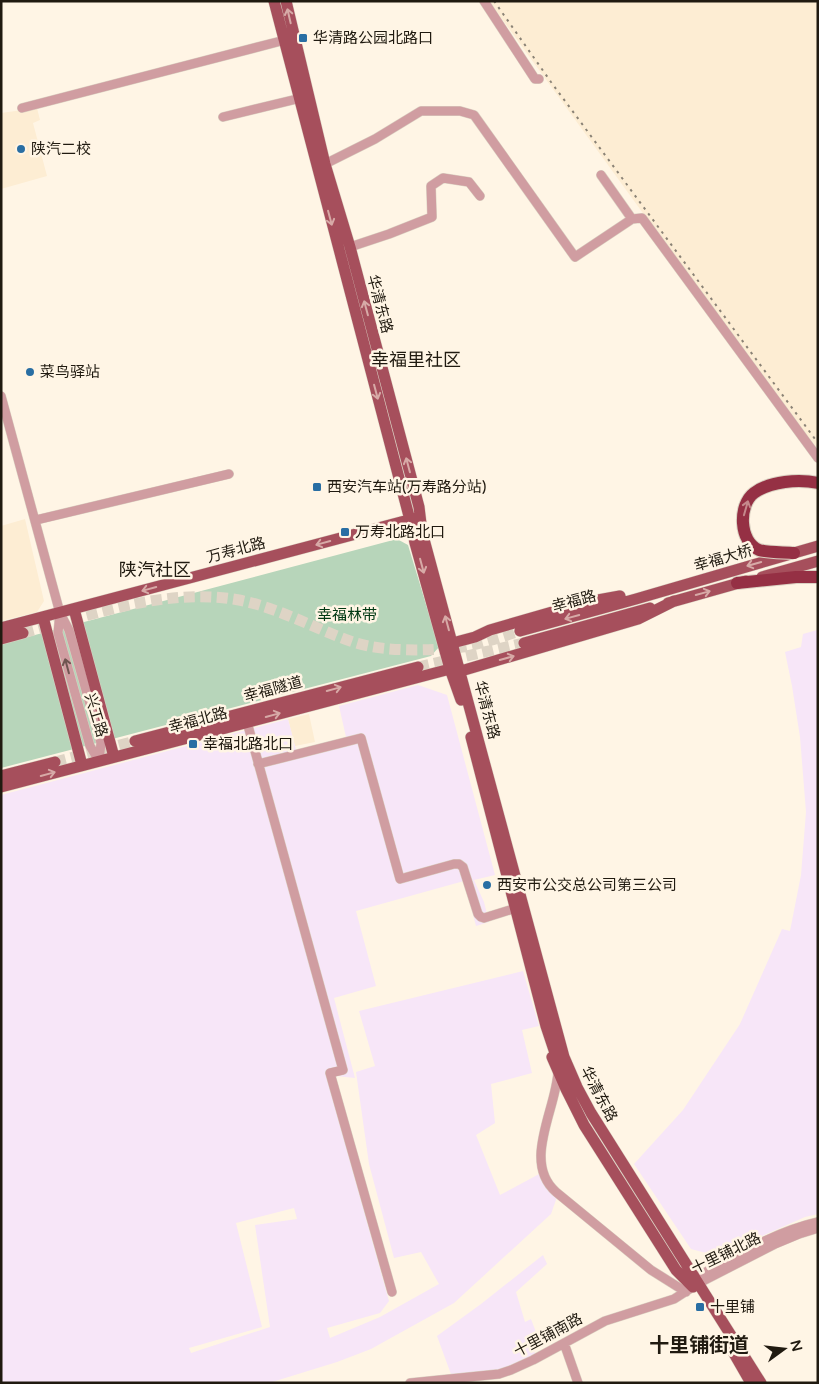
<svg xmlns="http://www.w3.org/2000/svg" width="819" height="1384" font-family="'Varela Round','Noto Sans SC',sans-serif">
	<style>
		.built { fill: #fdedd3 }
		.industrial { fill: #f7e6f8; fill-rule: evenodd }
		.green { fill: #b7d5ba }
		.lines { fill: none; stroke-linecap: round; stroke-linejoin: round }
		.major-tunnel { stroke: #ded4c5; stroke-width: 11; stroke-dasharray: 11 5.5; stroke-linecap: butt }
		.minor-casing { stroke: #dbd2c3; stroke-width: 10 }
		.major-casing { stroke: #dbd2c3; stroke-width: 12 }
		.highway-casing { stroke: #dbd2c3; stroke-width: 14 }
		.minor { stroke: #d09da1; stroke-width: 9 }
		.major { stroke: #a64f5c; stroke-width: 11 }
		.highway { stroke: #953044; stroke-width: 12 }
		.rail { stroke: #8a8275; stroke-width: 2; stroke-dasharray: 2.5 5; stroke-linecap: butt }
		.highway-bridge-casing { stroke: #dbd2c3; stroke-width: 14; stroke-linecap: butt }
		.highway-bridge { stroke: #953044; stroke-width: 12 }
		.oneway { stroke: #d7aaa7 }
		.oneway2 { stroke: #c5898c }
		.oneway3 { stroke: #6f5551 }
		.poi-dot { fill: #296ea3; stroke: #fff5e5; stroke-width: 2 }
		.labels { text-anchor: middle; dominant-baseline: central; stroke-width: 5; stroke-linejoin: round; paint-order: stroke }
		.poi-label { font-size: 15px; fill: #201a10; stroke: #fff5e5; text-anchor: start }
		.street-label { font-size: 15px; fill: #201a10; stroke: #fff5e5 }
		.park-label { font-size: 15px; fill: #003913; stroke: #fff5e5 }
		.quarter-label { font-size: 18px; fill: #201a10; stroke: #fff5e5 }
		.district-label { font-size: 20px; font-weight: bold; fill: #201a10; stroke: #fff5e5 }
	</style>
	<rect width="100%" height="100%" fill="#fff5e5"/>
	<path class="built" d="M489,1H818V450L645,216Z
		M37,108L40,120L33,123L47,176L1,189V113Z
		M25,519L44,601L37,612L1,621V526Z
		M309,714L315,742L295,746L288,719Z"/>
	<path class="industrial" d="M817,630L818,1214L805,1217L717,1256L691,1249L634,1164L683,1110L740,1024L782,929L790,931L801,875L806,812L800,737L792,686L785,652L801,647L803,634Z
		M418,685L447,695L495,875L474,880L484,902L489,922L476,926L464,881L356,911L376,986L334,998L355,1078L326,1075L389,1301L380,1313L327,1328L330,1338L380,1317L439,1284L421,1252L394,1258L369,1164L356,1072L375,1066L359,1011L523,971L539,1026L522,1030L532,1073L491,1084L495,1123L476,1135L500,1195L541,1173L557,1197L551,1214L454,1303L371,1349L337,1362L269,1383H1V795L288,719L296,750L346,737L339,706ZM294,1208L297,1219L255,1225L270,1327L191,1353L189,1348L262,1327L236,1223Z
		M543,1255L547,1264L516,1292L525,1322L531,1319L539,1340L532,1343L535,1354L503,1370L452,1377L437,1336L481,1304Z"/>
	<path class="green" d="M397,539L408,545L439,647L431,656L1,768V644Z"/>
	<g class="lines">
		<path class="major-tunnel" d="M23,633C92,615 167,587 239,600C280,608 317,630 356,643C385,652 432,651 462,647C481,644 501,637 520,631
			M418,667L524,643
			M55,762L135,741"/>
		<defs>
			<path id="minor" d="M484,1L535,79H539
				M22,108L285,40
				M223,117L301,98
				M325,164L375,139L421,111H460L474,115L575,257L632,219L642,218L818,458
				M601,175L632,219
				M350,247L389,234L432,217L431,186L443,178L469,182L480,196
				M1,396L60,613L69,630L101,743L99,761
				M36,520L229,474
				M60,613L58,633L90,746L99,761
				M247,722L343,1070L330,1073L392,1292
				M258,764L361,738L400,879L454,864H459L463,867L478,914L481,917L484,918L516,908
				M558,1072C556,1110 522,1162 556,1192L651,1270L686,1292
				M694,1284L695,1278C734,1257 774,1232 818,1222
				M564,1343L578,1383
				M410,1383L499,1374L511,1370L533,1360L605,1321L674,1299L699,1283L775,1244L799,1234L818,1228"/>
			<path id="major" d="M274,1C320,174 364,347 410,520L415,543L450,669L461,700
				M286,1L325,164L350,247L419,507L422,532L564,1057L577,1087L591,1113L761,1383
				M762,577L818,561
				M668,603L746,581
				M74,609L114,757
				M43,617L82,765
				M1,628L416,518
				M520,631L636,599L818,546
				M1,639L23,633
				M524,643L650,608
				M445,645L475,637L490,630L587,602L620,596
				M471,737L546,1026L558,1062
				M135,741L418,667
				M1,776L55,762
				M1,787L450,669L461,671L638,619L674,601
				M552,1057L566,1089L584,1125L676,1270L693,1287
				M732,1350L751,1383"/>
			<path id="highway" d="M737,583L796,577H818"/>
		</defs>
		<use href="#minor" class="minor-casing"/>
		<use href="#major" class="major-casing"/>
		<use href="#highway" class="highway-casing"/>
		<use href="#minor" class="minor"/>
		<use href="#major" class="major"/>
		<use href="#highway" class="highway"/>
		<path class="rail" d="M494,1L551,82L818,443"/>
		<defs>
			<path id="highway-bridge" d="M794,553C784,552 770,553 759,550C739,542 738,505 754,493C770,481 799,479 818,483"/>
		</defs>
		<use href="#highway-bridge" class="highway-bridge-casing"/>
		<use href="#highway-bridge" class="highway-bridge"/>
	</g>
	<defs><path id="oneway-shaft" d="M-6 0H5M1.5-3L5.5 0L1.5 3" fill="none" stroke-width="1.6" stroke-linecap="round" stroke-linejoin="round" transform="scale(1.25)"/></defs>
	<g class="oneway">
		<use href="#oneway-shaft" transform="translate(289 16) rotate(-103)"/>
		<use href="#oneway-shaft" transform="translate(330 218) rotate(75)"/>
		<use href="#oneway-shaft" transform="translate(366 308) rotate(-105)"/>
		<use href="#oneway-shaft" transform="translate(376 392) rotate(75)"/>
		<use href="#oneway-shaft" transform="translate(408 465) rotate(-105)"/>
		<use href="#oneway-shaft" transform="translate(323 543) rotate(165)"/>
		<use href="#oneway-shaft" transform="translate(754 564) rotate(164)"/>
		<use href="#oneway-shaft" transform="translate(422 566) rotate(75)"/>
		<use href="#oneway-shaft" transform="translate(149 589) rotate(165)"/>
		<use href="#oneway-shaft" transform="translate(703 593) rotate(-15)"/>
		<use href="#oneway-shaft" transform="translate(572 617) rotate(165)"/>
		<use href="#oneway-shaft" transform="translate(447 623) rotate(-105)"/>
		<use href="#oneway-shaft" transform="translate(507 658) rotate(-16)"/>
		<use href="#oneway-shaft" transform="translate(334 689) rotate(-15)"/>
		<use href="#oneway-shaft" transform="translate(273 715) rotate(-15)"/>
		<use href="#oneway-shaft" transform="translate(48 774) rotate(-15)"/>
	</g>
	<use class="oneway2" href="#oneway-shaft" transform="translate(746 508) rotate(-74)"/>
	<use class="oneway3" href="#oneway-shaft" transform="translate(67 666) rotate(-105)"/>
	<g class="poi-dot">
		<rect x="298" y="33" width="10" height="10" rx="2.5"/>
		<circle cx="21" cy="149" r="5"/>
		<circle cx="30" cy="372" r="5"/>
		<rect x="312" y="482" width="10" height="10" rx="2.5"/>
		<rect x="340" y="527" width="10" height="10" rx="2.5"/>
		<rect x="188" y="739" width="10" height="10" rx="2.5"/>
		<circle cx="487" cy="885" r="5"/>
		<rect x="695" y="1302" width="10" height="10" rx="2.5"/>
	</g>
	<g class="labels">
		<g class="poi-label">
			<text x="313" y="38">华清路公园北路口</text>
			<text x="31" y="149">陕汽二校</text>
			<text x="40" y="372">菜鸟驿站</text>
			<text x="327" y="487">西安汽车站(万寿路分站)</text>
			<text x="355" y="532">万寿北路北口</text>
			<text x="203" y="744">幸福北路北口</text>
			<text x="497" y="885">西安市公交总公司第三公司</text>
			<text x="710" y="1307">十里铺</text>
		</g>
		<g class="street-label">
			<text transform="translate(380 304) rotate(75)">华清东路</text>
			<text transform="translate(236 550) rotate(-15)">万寿北路</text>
			<text transform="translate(723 558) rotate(-16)">幸福大桥</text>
			<text transform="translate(574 601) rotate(-15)">幸福路</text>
			<text transform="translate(273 689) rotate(-15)">幸福隧道</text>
			<text transform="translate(487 710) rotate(75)">华清东路</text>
			<text transform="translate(96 715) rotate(73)">兴工路</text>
			<text transform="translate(198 720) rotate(-15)">幸福北路</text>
			<text transform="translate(599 1094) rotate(62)">华清东路</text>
			<text transform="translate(726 1253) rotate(-26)">十里铺北路</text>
			<text transform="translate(548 1335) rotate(-28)">十里铺南路</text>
		</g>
		<g class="park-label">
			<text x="347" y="615">幸福林带</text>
		</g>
		<g class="quarter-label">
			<text x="416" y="360">幸福里社区</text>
			<text x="155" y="570">陕汽社区</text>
		</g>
		<g class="district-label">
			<text x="699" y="1346">十里铺街道</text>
		</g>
	</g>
	<rect width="819" height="1384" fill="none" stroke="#201a10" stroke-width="5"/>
	<g transform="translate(784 1349) rotate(75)" stroke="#fff5e5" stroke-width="4" paint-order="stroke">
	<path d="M0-4L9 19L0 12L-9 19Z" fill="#201a10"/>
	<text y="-8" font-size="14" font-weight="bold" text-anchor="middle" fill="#201a10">N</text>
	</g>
</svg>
